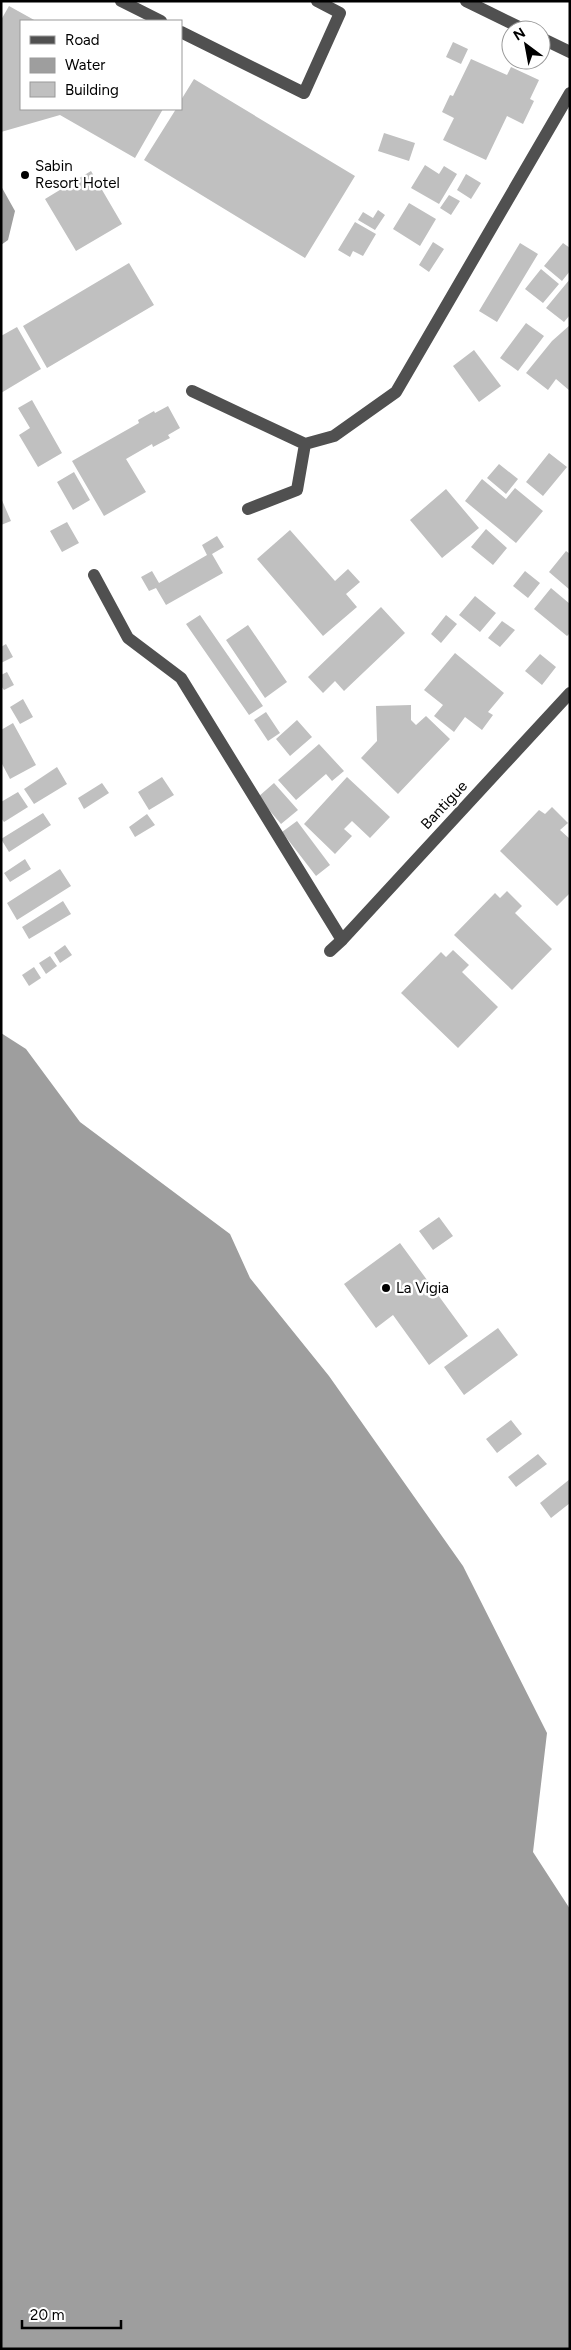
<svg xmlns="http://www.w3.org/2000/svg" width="571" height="2350" font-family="Figtree,sans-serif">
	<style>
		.water { fill: #9e9e9e }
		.building { fill: #c0c0c0 }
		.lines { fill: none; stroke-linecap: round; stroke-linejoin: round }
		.minor { stroke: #505050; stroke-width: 12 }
		.poi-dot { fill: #000; stroke: #fff; stroke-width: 2 }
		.labels { text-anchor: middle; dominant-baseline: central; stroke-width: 5; stroke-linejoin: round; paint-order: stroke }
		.poi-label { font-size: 15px; fill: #000; stroke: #fff; text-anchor: start }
		.street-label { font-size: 15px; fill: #000; stroke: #fff }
	</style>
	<rect width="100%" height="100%" fill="#fff"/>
	<path class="water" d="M1,186L15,211L8,240L1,245Z
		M1,1033L26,1049L80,1122L230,1234L250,1278L329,1376L463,1566L547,1733L533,1852L570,1909V2349H1Z"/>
	<path class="building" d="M9,6L36,21H21V109H163L135,158L60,115L1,132V20Z
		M453,42L468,49L461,64L446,57Z
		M471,59L507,75L511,67L539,80L530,99L534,101L523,124L507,116L486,160L443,140L454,118L442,112L450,95L453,96Z
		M194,79L355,176L305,258L144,160L176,109H181V100Z
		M384,133L415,143L409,161L378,151Z
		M425,165L439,174L444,166L457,174L439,204L411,188Z
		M91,171L122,224L76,251L45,199Z
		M466,174L481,183L471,199L457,190Z
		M449,195L460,201L451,215L440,208Z
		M409,203L436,219L420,246L393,229Z
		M378,210L385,215L375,230L358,220L363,212L373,218Z
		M355,222L376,234L363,256L353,251L350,257L338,250Z
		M433,242L444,249L429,272L419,265Z
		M520,243L538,254L497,322L479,311Z
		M563,243L570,248V271L562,281L544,266Z
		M129,263L154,305L47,368L23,326Z
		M541,269L559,284L543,303L525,289Z
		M570,279V315L564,322L546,308Z
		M526,323L544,336L518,371L500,358Z
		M570,325V391L556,379L548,390L526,373L552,341Z
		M17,327L41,369L1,393V336Z
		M474,350L501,386L479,402L453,366Z
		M32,400L62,453L38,467L19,435L30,428L18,408Z
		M168,406L180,428L168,435L170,438L153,447L152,444L126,459L146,492L104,516L72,461L139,423L138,420L154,411L155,413Z
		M549,453L567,467L543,496L526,482Z
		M499,464L518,479L506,494L487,478Z
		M74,472L90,500L73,510L57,482Z
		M482,479L506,499L515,488L543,511L516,543L465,501Z
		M446,489L479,528L442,558L410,520Z
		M1,498L11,521L1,525Z
		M67,522L79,543L62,552L50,531Z
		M486,529L507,548L493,565L471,547Z
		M290,530L335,581L348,569L360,582L346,594L357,607L323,636L257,559Z
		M217,536L224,547L212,554L223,573L166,605L156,588L149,591L141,577L152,571L159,583L207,555L202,545Z
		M566,551L570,554V590L549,572Z
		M525,571L540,583L528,598L513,586Z
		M551,588L570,604V633L567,636L534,609Z
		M475,596L496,613L480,632L459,615Z
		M381,607L405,633L344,691L335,681L323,693L308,677Z
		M200,615L263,706L249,715L186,624Z
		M446,615L457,624L441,643L431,634Z
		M502,621L515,630L500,647L488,638Z
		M248,625L287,682L265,698L226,640Z
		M6,644L13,657L1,663V647Z
		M455,653L504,693L488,712L493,715L482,730L465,717L454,732L434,716L443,705L424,690Z
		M540,654L556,667L542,685L525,671Z
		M7,672L14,685L4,690L1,686V675Z
		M23,699L33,717L20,724L10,707Z
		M411,705V720L416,725L426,716L450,739L398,794L361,758L377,741L376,706Z
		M266,712L280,733L268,741L254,720Z
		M297,720L312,737L290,756L276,739Z
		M13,723L36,765L10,779L1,762V730Z
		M319,744L344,771L332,781L326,774L296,800L278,780Z
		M57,767L67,784L34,804L24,789Z
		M162,777L174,795L149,810L138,792Z
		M347,777L390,817L370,838L352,821L344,829L352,836L335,854L304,824Z
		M102,783L109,793L84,809L78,798Z
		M274,783L298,810L281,824L258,797Z
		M18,792L28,807L4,822L1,818V802Z
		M552,807L568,823L560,830L570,839V893L557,906L500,851L539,810L545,814Z
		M43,813L51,825L9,852L1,839Z
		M147,814L155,825L135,837L129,827Z
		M297,821L330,865L316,876L282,832Z
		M25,859L31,869L10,882L4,873Z
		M60,869L71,886L17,920L7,903Z
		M507,891L522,906L515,913L552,949L512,990L454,935L495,893L500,898Z
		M63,901L71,914L29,939L22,927Z
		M65,945L72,955L60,963L54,953Z
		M453,950L469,965L462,972L498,1007L458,1048L401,993L441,952L446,957Z
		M50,956L57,966L46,974L39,963Z
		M34,967L41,978L29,986L22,975Z
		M439,1217L453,1236L433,1250L419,1231Z
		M400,1243L468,1336L429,1365L393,1315L376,1328L344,1284Z
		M498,1328L518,1355L464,1395L444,1367Z
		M511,1420L522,1434L497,1453L486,1439Z
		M538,1454L547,1464L516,1487L508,1477Z
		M570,1479V1503L551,1518L540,1503Z"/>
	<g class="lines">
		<path class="minor" d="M121,1L161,21
			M466,1L525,30
			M181,32L304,93L340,13L317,1
			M541,38L570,52
			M192,391L305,444L334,436L396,392L570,93
			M248,509L297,490L305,444
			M94,575L128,638L181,678L342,940
			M330,951L342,940L570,693"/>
	</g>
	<g class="poi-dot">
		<circle cx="25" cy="175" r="5"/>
		<circle cx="386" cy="1288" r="5"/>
	</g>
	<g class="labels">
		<g class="poi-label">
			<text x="35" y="166">Sabin<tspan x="35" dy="17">Resort Hotel</tspan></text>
			<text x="396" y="1288">La Vigia</text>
		</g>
		<g class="street-label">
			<text transform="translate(444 805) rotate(-47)">Bantigue</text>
		</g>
	</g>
	<rect width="571" height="2350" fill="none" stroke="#000000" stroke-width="5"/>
	<rect x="20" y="20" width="162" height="90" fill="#ffffff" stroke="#999999"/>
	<rect x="30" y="36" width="25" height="8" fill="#505050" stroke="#999999"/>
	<text x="65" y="45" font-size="15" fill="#000000">Road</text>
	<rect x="30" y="58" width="25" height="15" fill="#9e9e9e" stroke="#999999"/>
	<text x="65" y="70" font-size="15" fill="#000000">Water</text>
	<rect x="30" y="82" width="25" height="15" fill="#c0c0c0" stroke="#999999"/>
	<text x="65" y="95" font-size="15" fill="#000000">Building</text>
	<g transform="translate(526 45) rotate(328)"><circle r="24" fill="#ffffff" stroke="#999999"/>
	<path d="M0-4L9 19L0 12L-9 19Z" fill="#000000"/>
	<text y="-8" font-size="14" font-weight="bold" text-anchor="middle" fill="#000000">N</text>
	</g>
	<path d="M22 2320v8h99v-8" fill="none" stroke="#000000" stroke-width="2.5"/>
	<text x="30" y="2320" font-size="15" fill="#000000" stroke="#ffffff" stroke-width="4" paint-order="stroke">20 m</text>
</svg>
